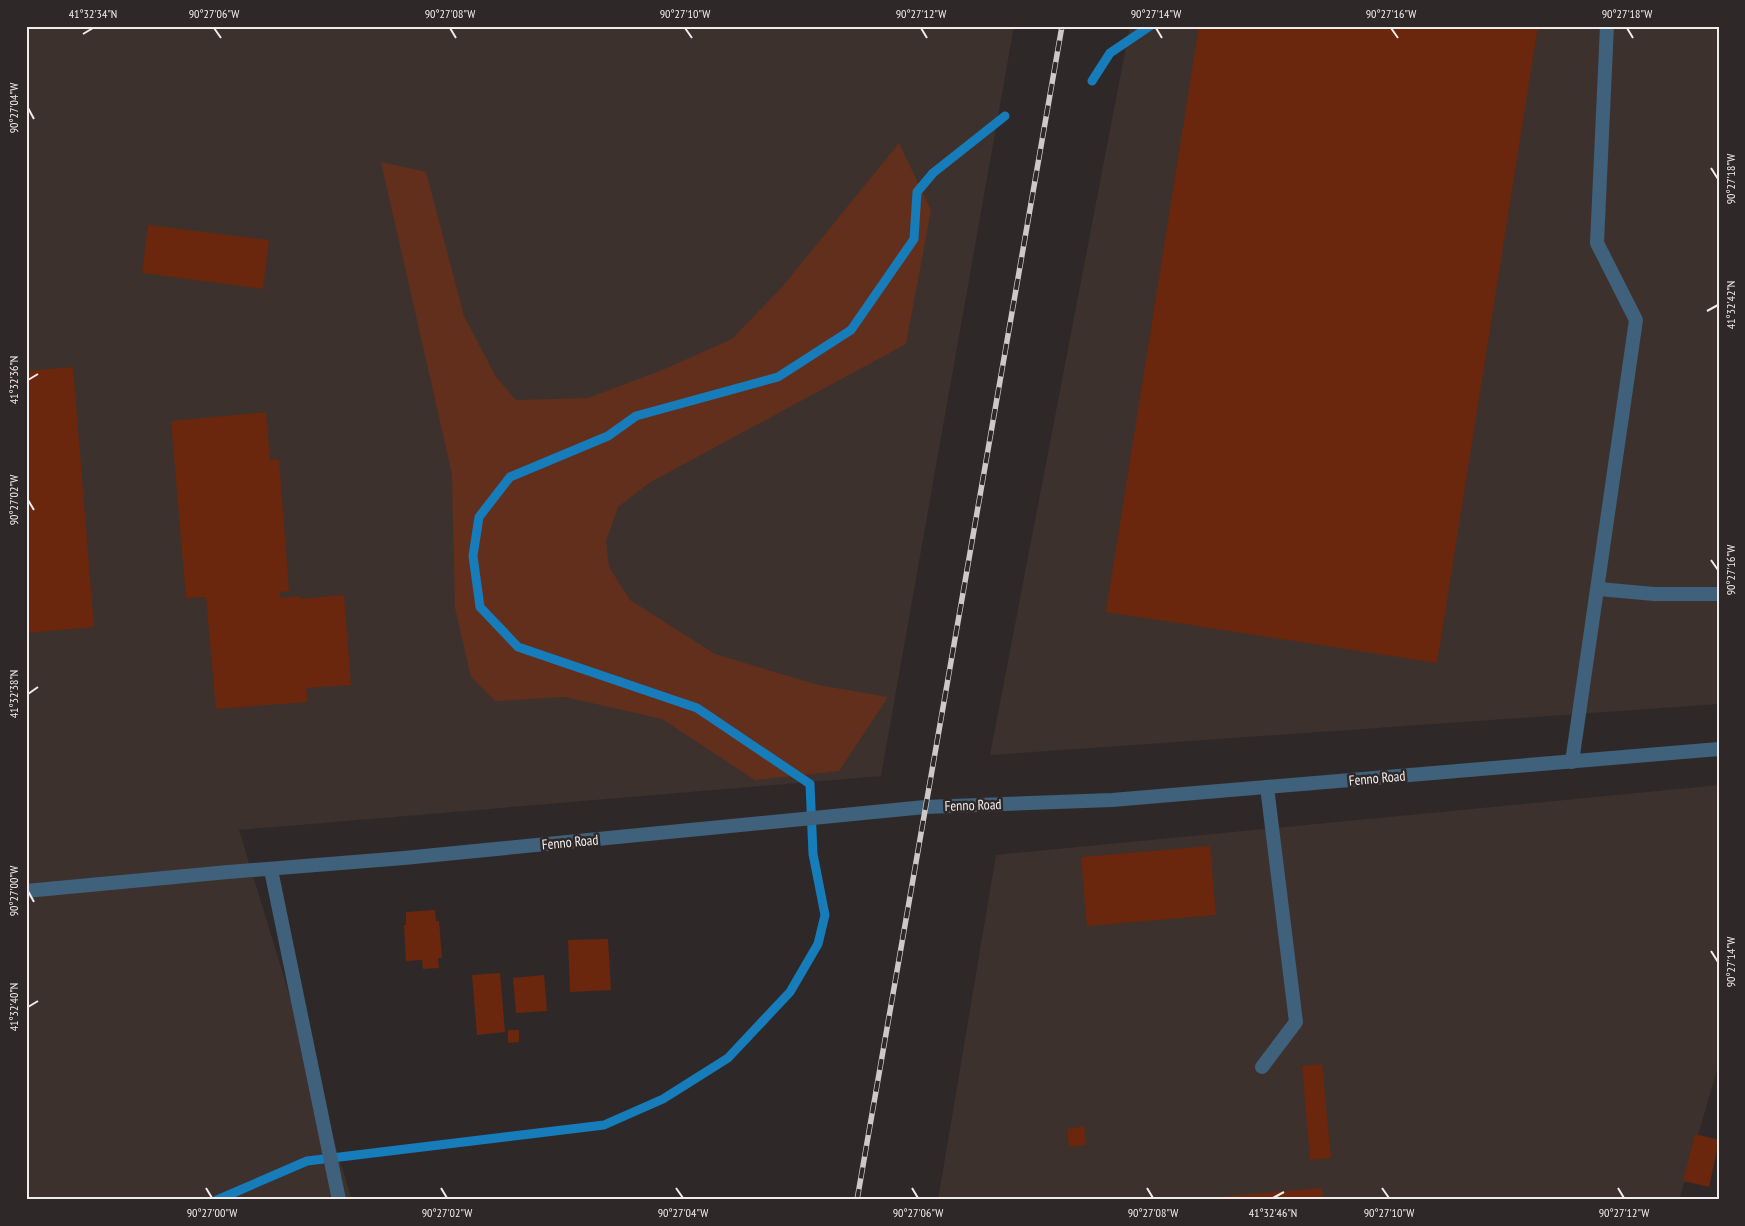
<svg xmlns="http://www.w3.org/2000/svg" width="1745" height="1226" font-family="'PT Sans Narrow',sans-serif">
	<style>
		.built { fill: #3c312d }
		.green { fill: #632f1d }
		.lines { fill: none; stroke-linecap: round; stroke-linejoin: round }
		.stream { stroke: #167cba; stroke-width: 9 }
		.building { fill: #6a270d }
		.service { stroke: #3f617b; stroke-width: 14 }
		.minor { stroke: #3f617b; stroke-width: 14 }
		.rail-casing { stroke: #ccc9c8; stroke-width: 5.5 }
		.rail { stroke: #2e2928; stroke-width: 4; stroke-dasharray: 11; stroke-linecap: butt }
		.ticks { fill: none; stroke: #efeceb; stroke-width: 2 }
		.labels { text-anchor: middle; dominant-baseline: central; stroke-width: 5; stroke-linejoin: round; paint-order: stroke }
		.street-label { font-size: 14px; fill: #efeceb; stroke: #2e2928 }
		.neatline { fill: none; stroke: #efeceb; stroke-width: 2 }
		.ticks-label { font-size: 12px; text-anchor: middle; fill: #efeceb }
	</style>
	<rect width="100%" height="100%" fill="#2e2928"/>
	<path class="built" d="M26,26H1014L881,776L239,830L352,1200H26Z
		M1130,26H1719V704L990,755Z
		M1719,785V1063L1679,1200H938L996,855Z"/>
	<path class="green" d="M899,143L931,210L906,344L649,483L618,507L606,541L609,567L630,600L715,654L818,685L888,697L839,771L755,780L662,719L565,697L495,701L471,677L455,608L452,474L381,162L426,172L464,316L496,377L516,400L588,398L660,371L732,339L783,286Z"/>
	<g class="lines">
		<path class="stream" d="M1092,81L1110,53L1150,26
			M217,1200L307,1161L604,1125L663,1099L728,1058L790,992L818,944L825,915L813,854L810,784L697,708L518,647L480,607L473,556L479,517L510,477L608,436L636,416L778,377L851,330L914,239L917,192L933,173L1005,116"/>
	</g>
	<path class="building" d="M1199,26H1538L1437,663L1106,612Z
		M148,225L269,240L263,289L142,273Z
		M73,367L94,627L26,633V371Z
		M266,412L270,460L279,459L289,591L280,592L281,598L300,596V599L344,595L351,685L306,688L308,702L216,709L206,597L186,598L171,421Z
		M1210,846L1216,915L1087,926L1081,857Z
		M435,910L436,921H439L442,958H438L439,968L423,969L422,960L406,961L404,925H406V912Z
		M608,939L611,990L570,992L568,940Z
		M500,973L505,1032L477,1035L472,975Z
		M544,975L547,1011L516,1013L513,978Z
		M508,1030H519V1042L508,1043Z
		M1322,1064L1331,1158L1310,1160L1302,1066Z
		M1084,1126L1086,1145L1069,1147L1067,1129Z
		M1695,1134L1719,1140L1709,1187L1683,1181Z
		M1322,1188L1323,1200H1203V1198Z"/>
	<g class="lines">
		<path class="service" d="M1599,589L1654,594H1719
			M1572,762L1636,320L1597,243L1607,26
			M271,870L339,1200
			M26,891L228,872
			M1262,1067L1296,1022L1267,787"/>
		<path class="minor" d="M228,872L404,858L925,807L1112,800L1719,749"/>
		<defs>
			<path id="rail" d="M857,1200L1062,26"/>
		</defs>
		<use href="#rail" class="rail-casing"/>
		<use href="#rail" class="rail"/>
	</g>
	<path class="ticks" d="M214,28L221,38M450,28L456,38M685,28L692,38M921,28L927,38M1156,28L1162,38M1391,28L1398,38M1627,28L1633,38M83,34L93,28M28,108L34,119M1711,168L1718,179M1707,311L1718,305M28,380L38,374M28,500L34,510M1711,560L1718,570M28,694L38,687M28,891L34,902M1711,951L1718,962M28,1007L38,1001M206,1188L212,1198M441,1188L447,1198M676,1188L683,1198M912,1188L918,1198M1147,1188L1153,1198M1382,1188L1389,1198M1618,1188L1624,1198M1273,1198L1284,1192"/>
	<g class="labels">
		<g class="street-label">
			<text transform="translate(1377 778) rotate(-5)">Fenno Road</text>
			<text transform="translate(973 805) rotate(-2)">Fenno Road</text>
			<text transform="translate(570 842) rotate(-5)">Fenno Road</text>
		</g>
	</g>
	<rect width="1745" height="1226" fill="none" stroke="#2e2928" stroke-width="55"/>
	<rect x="28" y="28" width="1690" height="1170" class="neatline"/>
	<g class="ticks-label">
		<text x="93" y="18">41°32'34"N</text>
		<text x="214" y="18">90°27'06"W</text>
		<text x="450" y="18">90°27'08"W</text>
		<text x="685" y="18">90°27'10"W</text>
		<text x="921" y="18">90°27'12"W</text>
		<text x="1156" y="18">90°27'14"W</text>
		<text x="1391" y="18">90°27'16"W</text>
		<text x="1627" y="18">90°27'18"W</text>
		<text transform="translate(14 108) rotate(-90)" y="4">90°27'04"W</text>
		<text transform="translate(1731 179) rotate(-90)" y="4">90°27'18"W</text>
		<text transform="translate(1731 305) rotate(-90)" y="4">41°32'42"N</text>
		<text transform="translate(14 380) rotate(-90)" y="4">41°32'36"N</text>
		<text transform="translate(14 500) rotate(-90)" y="4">90°27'02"W</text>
		<text transform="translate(1731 570) rotate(-90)" y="4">90°27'16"W</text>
		<text transform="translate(14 694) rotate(-90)" y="4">41°32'38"N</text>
		<text transform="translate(14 891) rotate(-90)" y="4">90°27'00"W</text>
		<text transform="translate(1731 962) rotate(-90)" y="4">90°27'14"W</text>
		<text transform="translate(14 1007) rotate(-90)" y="4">41°32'40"N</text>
		<text x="212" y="1217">90°27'00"W</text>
		<text x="447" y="1217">90°27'02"W</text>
		<text x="683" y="1217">90°27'04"W</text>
		<text x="918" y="1217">90°27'06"W</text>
		<text x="1153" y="1217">90°27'08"W</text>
		<text x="1273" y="1217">41°32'46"N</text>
		<text x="1389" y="1217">90°27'10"W</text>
		<text x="1624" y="1217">90°27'12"W</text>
	</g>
</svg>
